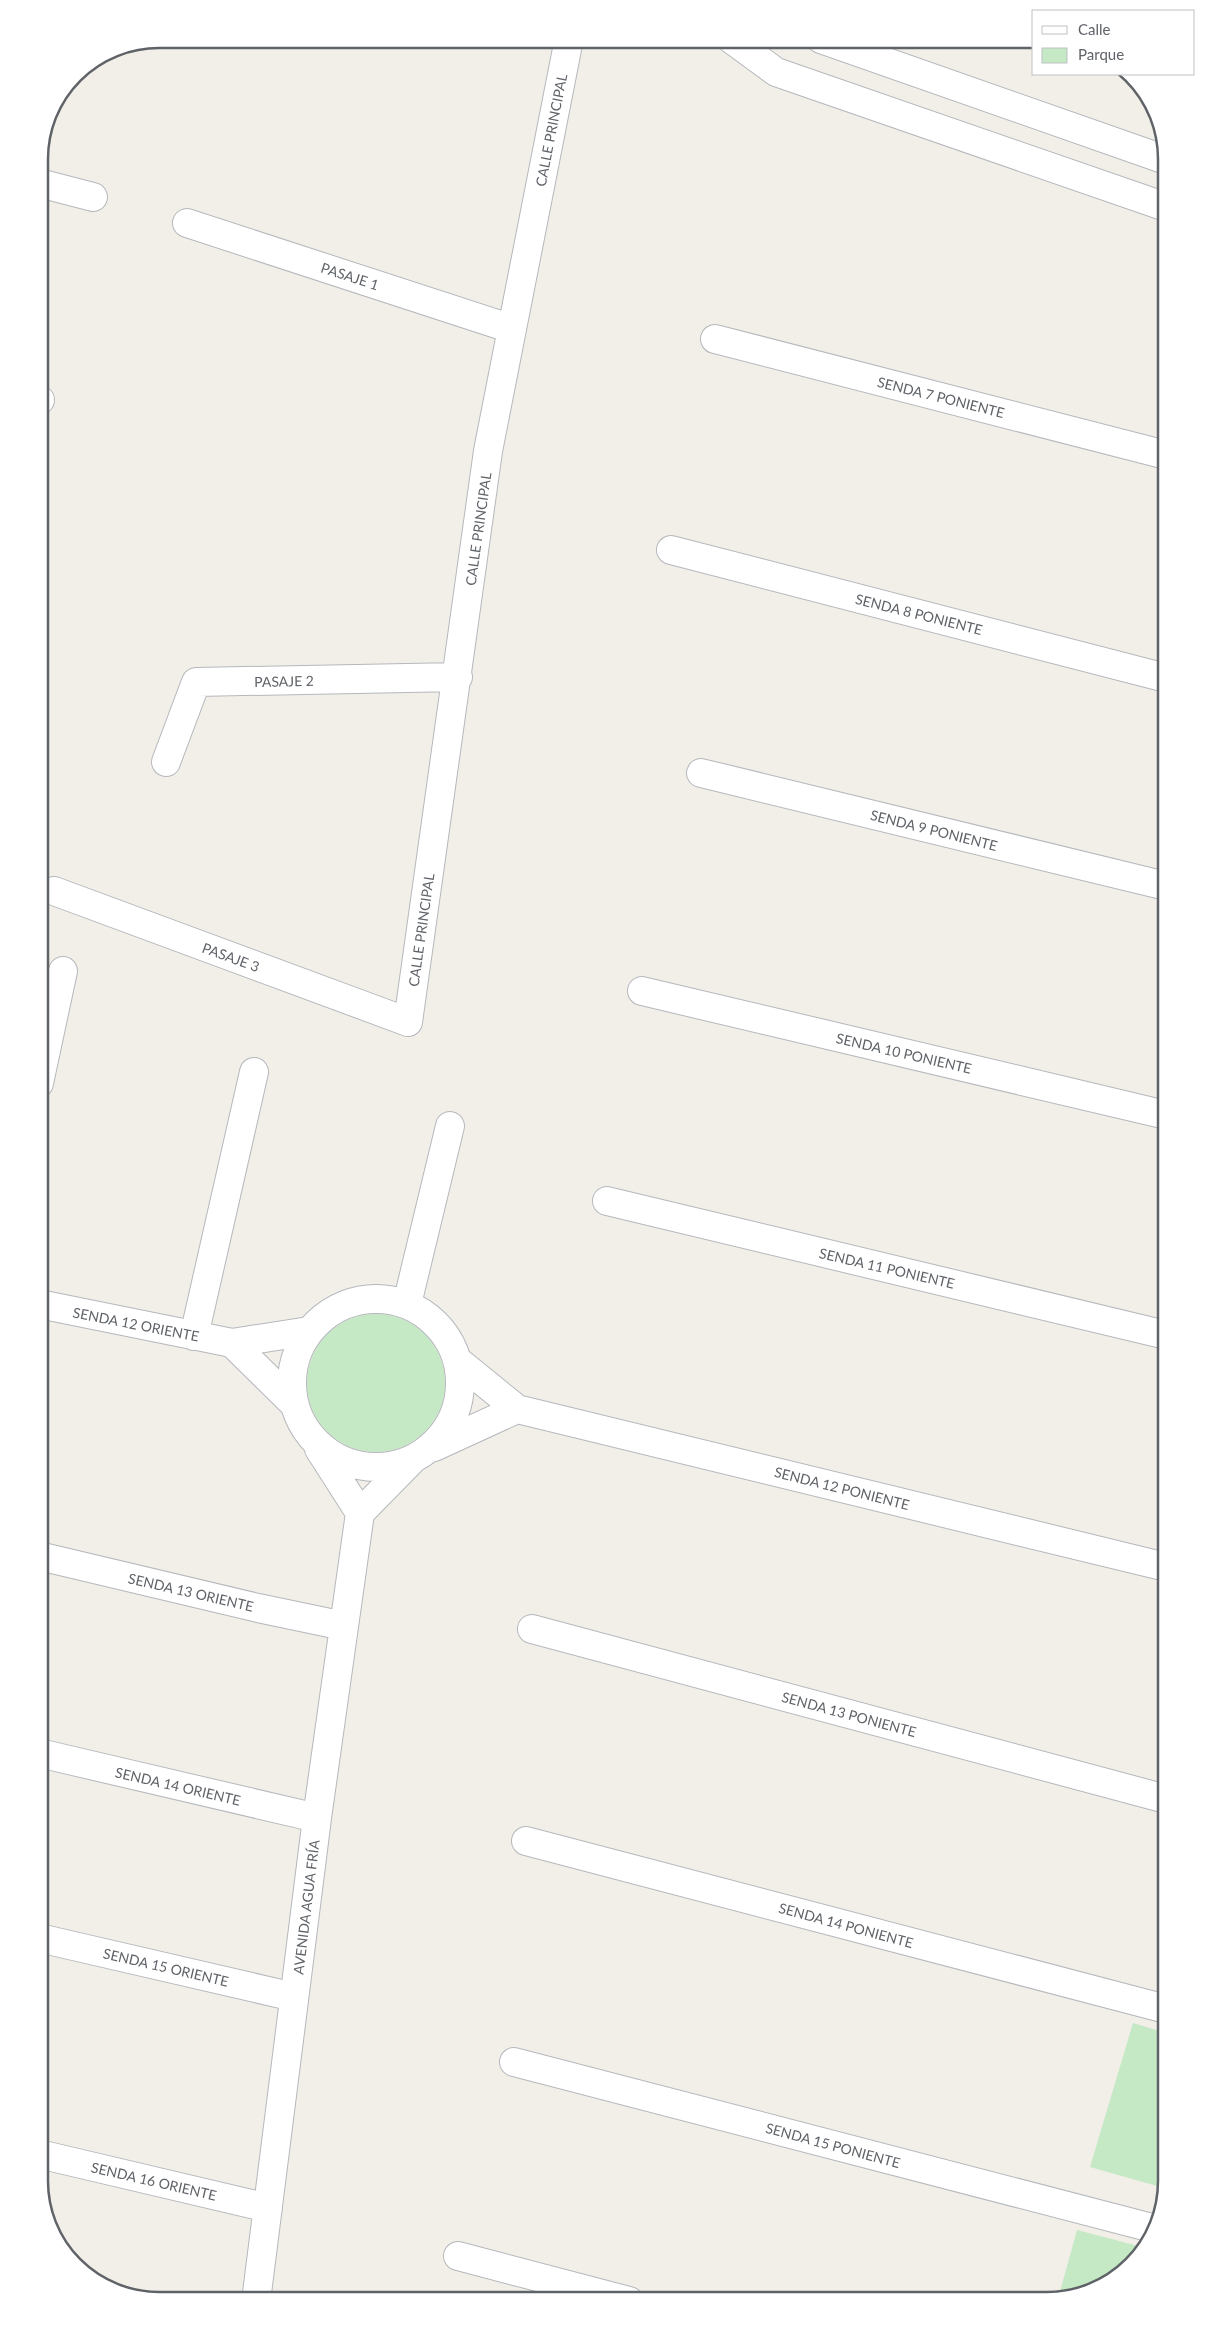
<svg xmlns="http://www.w3.org/2000/svg" width="1205" height="2340" font-family="Lato,sans-serif">
	<style>
		.green { fill: #c5e8c5 }
		.lines { fill: none; stroke-linecap: round; stroke-linejoin: round }
		.minor-casing { stroke: #b5b8bc; stroke-width: 30 }
		.minor { stroke: #fff; stroke-width: 28 }
		.labels { text-anchor: middle; dominant-baseline: central; stroke-width: 4.5; stroke-linejoin: round; paint-order: stroke }
		.street-label { font-size: 14px; fill: #5f6368; stroke: #fff }
		.rim { fill: none; stroke: #5f6368; stroke-width: 2.5 }
	</style>
	<rect width="100%" height="100%" fill="#f1efe8"/>
	<path class="green" d="M307 1383a69 69 0 1 1 138 0a69 69 0 1 1-138 0Z
		M1133,2023L1166,2033V2182L1164,2188L1090,2167Z
		M1077,2230L1146,2248L1093,2292L1058,2299Z"/>
	<g class="lines">
		<defs>
			<path id="minor" d="M731,39L776,72L1166,207
				M821,39L1166,160
				M39,183L93,197
				M187,223L512,329
				M715,339L1166,455
				M39,400H40
				M671,550L1166,678
				M166,762L196,682L458,677
				M701,773L1166,886
				M54,891L408,1022L488,451L569,39
				M642,991L1166,1115
				M39,1083L63,971
				M607,1201L1166,1335
				M292 1383a84 84 0 1 1 168 0a84 84 0 1 1-168 0Z
				M39,1304L232,1343L309,1331
				M407,1304L450,1126
				M194,1336L254,1072
				M232,1343L294,1404
				M459,1362L517,1409L1166,1567
				M434,1447L517,1409
				M319,1449L360,1513
				M39,1556L258,1608L344,1626
				M532,1629L1166,1799
				M39,1753L317,1818
				M526,1841L1166,2009
				M39,1938L294,1997
				M514,2062L1152,2228
				M39,2154L268,2208
				M458,2256L629,2301
				M256,2301L317,1818L360,1513L412,1460"/>
		</defs>
		<use href="#minor" class="minor-casing"/>
		<use href="#minor" class="minor"/>
	</g>
	<g class="labels">
		<g class="street-label">
			<text transform="translate(551 130) rotate(-79)">CALLE PRINCIPAL</text>
			<text transform="translate(350 276) rotate(18)">PASAJE 1</text>
			<text transform="translate(941 397) rotate(14)">SENDA 7 PONIENTE</text>
			<text transform="translate(478 529) rotate(-82)">CALLE PRINCIPAL</text>
			<text transform="translate(919 614) rotate(14)">SENDA 8 PONIENTE</text>
			<text transform="translate(284 681) rotate(-1)">PASAJE 2</text>
			<text transform="translate(934 830) rotate(14)">SENDA 9 PONIENTE</text>
			<text transform="translate(421 930) rotate(-82)">CALLE PRINCIPAL</text>
			<text transform="translate(231 957) rotate(20)">PASAJE 3</text>
			<text transform="translate(904 1053) rotate(13)">SENDA 10 PONIENTE</text>
			<text transform="translate(887 1268) rotate(13)">SENDA 11 PONIENTE</text>
			<text transform="translate(136 1324) rotate(11)">SENDA 12 ORIENTE</text>
			<text transform="translate(842 1488) rotate(14)">SENDA 12 PONIENTE</text>
			<text transform="translate(191 1592) rotate(13)">SENDA 13 ORIENTE</text>
			<text transform="translate(849 1714) rotate(15)">SENDA 13 PONIENTE</text>
			<text transform="translate(178 1786) rotate(13)">SENDA 14 ORIENTE</text>
			<text transform="translate(306 1907) rotate(-83)">AVENIDA AGUA FRÍA</text>
			<text transform="translate(846 1925) rotate(15)">SENDA 14 PONIENTE</text>
			<text transform="translate(166 1967) rotate(13)">SENDA 15 ORIENTE</text>
			<text transform="translate(833 2145) rotate(15)">SENDA 15 PONIENTE</text>
			<text transform="translate(154 2181) rotate(13)">SENDA 16 ORIENTE</text>
		</g>
	</g>
	<path d="M0 0H1205V2340H0ZM159 48H1047A111 111 0 0 1 1158 159V2181A111 111 0 0 1 1047 2292H159A111 111 0 0 1 48 2181V159A111 111 0 0 1 159 48Z" fill="#fff" fill-rule="evenodd"/>
	<path class="rim" d="M159 48H1047A111 111 0 0 1 1158 159V2181A111 111 0 0 1 1047 2292H159A111 111 0 0 1 48 2181V159A111 111 0 0 1 159 48Z"/>
	<rect x="1032" y="10" width="162" height="65" fill="#ffffff" stroke="#bfc1c3"/>
	<rect x="1042" y="26" width="25" height="8" fill="#ffffff" stroke="#bfc1c3"/>
	<text x="1078" y="35" font-size="15" fill="#5f6368">Calle</text>
	<rect x="1042" y="48" width="25" height="15" fill="#c5e8c5" stroke="#bfc1c3"/>
	<text x="1078" y="60" font-size="15" fill="#5f6368">Parque</text>
</svg>
